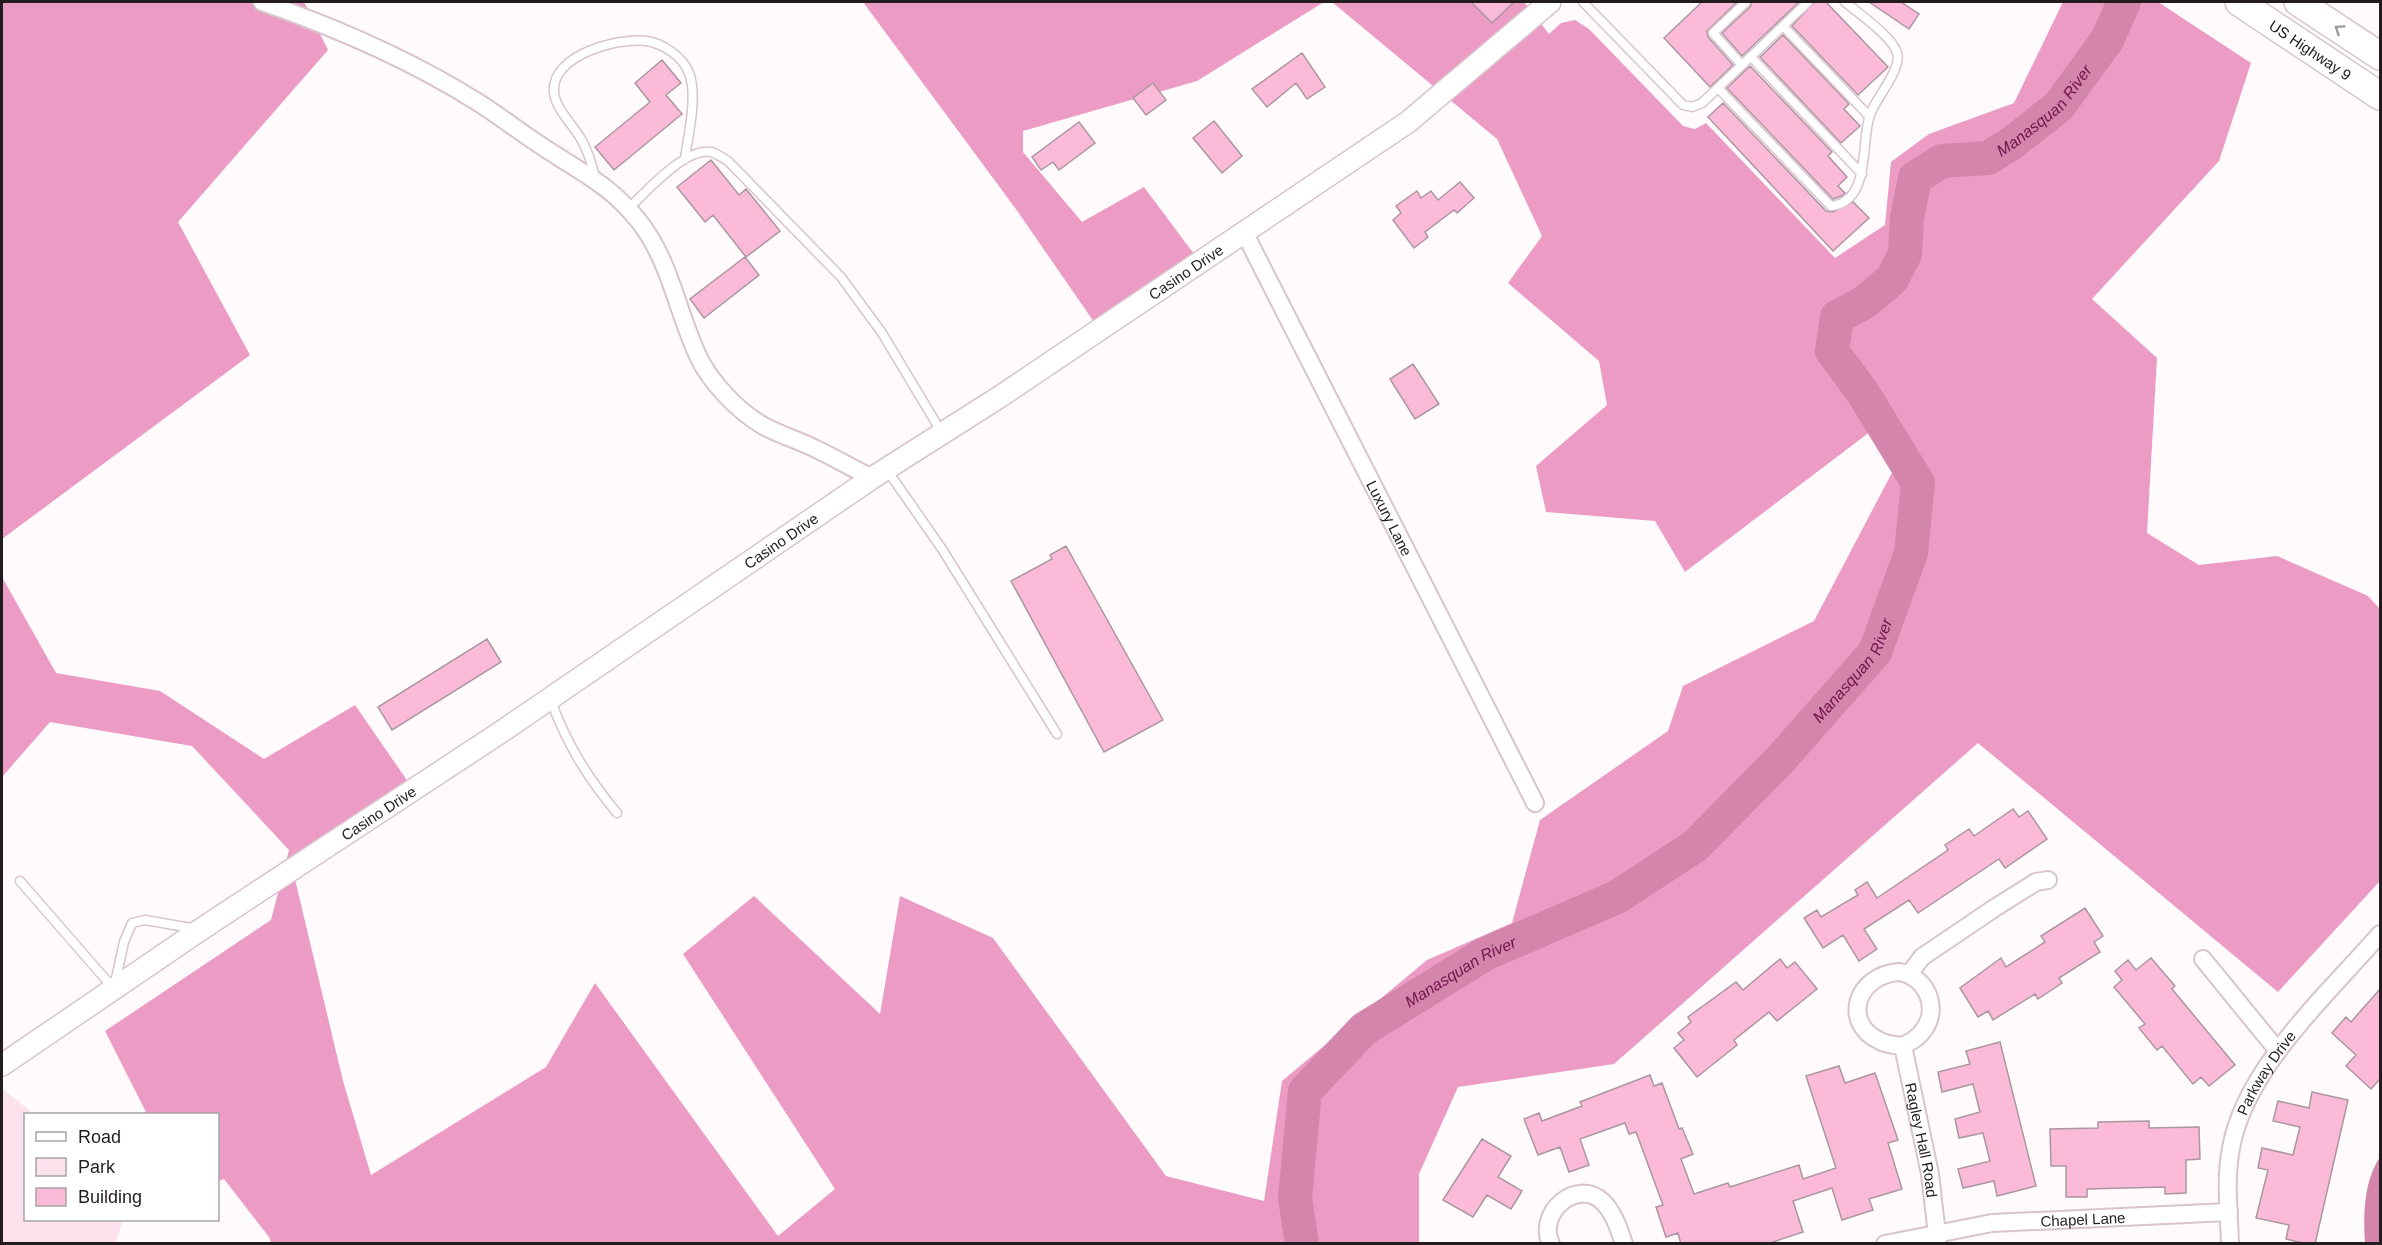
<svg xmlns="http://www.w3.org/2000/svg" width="2382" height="1245" font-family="Helvetica,sans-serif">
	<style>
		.green { fill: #fde2ee }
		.forest { fill: #ec9cc4 }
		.water { fill: #d385ac }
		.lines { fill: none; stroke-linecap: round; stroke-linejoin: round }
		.river { stroke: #d385ac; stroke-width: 34 }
		.building { fill: #fcbad9; stroke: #ab97a0; stroke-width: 1.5 }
		.service-casing { stroke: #d9c4cd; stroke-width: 11 }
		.minor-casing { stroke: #d9c4cd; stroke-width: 20 }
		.tertiary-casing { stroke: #d9c4cd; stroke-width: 24 }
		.trunk-casing { stroke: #d9c4cd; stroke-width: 30 }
		.service { stroke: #fff; stroke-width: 8 }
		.minor { stroke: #fff; stroke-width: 16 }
		.tertiary { stroke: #fff; stroke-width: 21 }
		.trunk { stroke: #fff; stroke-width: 27 }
		.oneway { stroke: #9c999a }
		.labels { text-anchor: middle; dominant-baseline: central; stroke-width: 6; stroke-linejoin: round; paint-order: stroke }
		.street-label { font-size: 15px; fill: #231c1f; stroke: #fff }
		.water-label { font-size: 16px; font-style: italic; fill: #70144b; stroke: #fff }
	</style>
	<rect width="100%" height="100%" fill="#fffafc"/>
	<path class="green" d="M4,1090L34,1114H26V1220H119L122,1224L115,1243H2V1092Z"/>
	<path class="forest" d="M2,2H304L328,50L178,222L250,355L2,539Z
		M863,2H1324L1197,81L1023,131V152L1082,222L1144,187L1194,254L1094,322L1018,212Z
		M1332,2H1524L1549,34L1561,23L1575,20L1589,29L1683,126L1695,129L1706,123L1835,258L1885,225L1891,162L1929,134L2014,103L2063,2H2158L2251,63L2219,161L2092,299L2157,358L2147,533L2199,565L2277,556L2368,596L2380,609V881L2278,992L1978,743L1614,1064L1458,1087L1419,1174V1243H271L269,1237L224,1179L218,1181V1114H147L105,1031L271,920L289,850L192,746L50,722L2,777V577L56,673L160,691L264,759L355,705L413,789L293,871L343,1081L371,1175L546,1067L595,983L778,1236L835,1189L683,954L754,896L880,1014L900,896L993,938L1166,1176L1264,1201L1282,1081L1427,960L1512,923L1540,820L1668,731L1683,686L1814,621L1895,467L1887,419L1685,572L1655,521L1546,512L1536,466L1607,405L1599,361L1508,283L1542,236L1497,139Z"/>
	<path class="water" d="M2380,1157V1243H2365C2363,1214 2364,1181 2380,1157Z"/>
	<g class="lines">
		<path class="river" id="s1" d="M1302,1244L1295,1198L1305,1091L1364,1029L1485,954L1617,897L1695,846L1779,761L1875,652L1911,553L1918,483L1863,393L1832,351L1837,317L1865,302L1892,279L1905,254L1907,218L1915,178L1942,161L1988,158L2012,143L2059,106L2107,40L2124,2"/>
	</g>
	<path class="building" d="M1471,2H1514L1492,23Z
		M1702,2H1737L1707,31L1708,37L1733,65L1710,87L1664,38Z
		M1752,2H1799L1742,56L1722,33L1750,7Z
		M1814,2H1826L1888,67L1858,95L1792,26Z
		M1869,2H1901L1919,14L1909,29Z
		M1783,35L1849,104L1844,109L1860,126L1841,143L1760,57Z
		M1302,53L1325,87L1307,99L1296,83L1267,107L1252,89Z
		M662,60L681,83L666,95L682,114L614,170L595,147L650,102L635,83Z
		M1750,66L1832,152L1828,156L1847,177L1838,186L1845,193L1841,196L1833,199L1727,88Z
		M1153,83L1166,100L1146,115L1133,98Z
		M1723,103L1826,211L1833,212L1853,202L1869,218L1833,251L1708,117Z
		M1214,121L1242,156L1222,173L1193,138Z
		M1079,122L1095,143L1059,170L1053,162L1041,170L1032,157Z
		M711,160L739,195L746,189L780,231L746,257L713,215L705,222L677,187Z
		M1460,182L1474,198L1457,213L1454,210L1425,232L1428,237L1414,248L1393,220L1401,213L1396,206L1417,191L1421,198L1431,191L1438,200Z
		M745,257L759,275L704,318L690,299Z
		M1413,364L1439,404L1415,419L1390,379Z
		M1066,546L1163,720L1104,752L1011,581L1052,559L1050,555Z
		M487,639L501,662L392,730L378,707Z
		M2013,809L2019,817L2028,811L2047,839L2005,868L1999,859L1918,913L1909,900L1864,929L1877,949L1859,961L1843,935L1823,948L1804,918L1817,910L1821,917L1858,895L1855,890L1867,882L1877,898L1948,850L1945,845L1969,829L1974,836Z
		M2085,908L2103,936L2094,942L2100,952L2059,978L2062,983L2038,999L2035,994L1993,1020L1988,1011L1978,1017L1960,988L2001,958L2006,967L2045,942L2041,936Z
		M2151,958L2175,986L2172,989L2235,1065L2209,1086L2201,1077L2193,1084L2162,1046L2157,1050L2139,1028L2145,1024L2114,987L2122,980L2115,971L2128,960L2136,970Z
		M1780,959L1787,968L1795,962L1817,989L1777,1021L1769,1012L1734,1040L1737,1045L1697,1077L1674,1048L1684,1040L1678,1033L1691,1022L1688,1017L1736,982L1743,990Z
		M2380,989V1079L2371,1089L2346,1066L2356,1055L2332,1033L2346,1017L2351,1022Z
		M2000,1042L2036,1186L1997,1196L1994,1181L1963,1188L1958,1169L1990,1161L1983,1133L1959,1138L1955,1119L1980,1112L1973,1084L1942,1092L1938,1072L1970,1064L1966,1051Z
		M1839,1066L1845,1083L1875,1073L1898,1140L1888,1143L1902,1189L1869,1199L1873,1210L1842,1220L1832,1188L1793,1201L1803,1232L1767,1244H1681L1678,1233L1666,1237L1656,1207L1663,1205L1636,1132L1629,1134L1625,1123L1580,1139L1589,1165L1569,1172L1560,1147L1538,1155L1524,1119L1539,1113L1542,1121L1582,1106L1580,1102L1650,1075L1654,1086L1662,1083L1679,1129L1682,1128L1693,1154L1681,1159L1694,1194L1728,1183L1730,1187L1799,1165L1803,1179L1836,1168L1806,1076Z
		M2312,1092L2348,1100L2315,1244H2307L2286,1239L2289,1225L2256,1218L2268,1170L2258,1168L2262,1148L2293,1155L2300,1127L2273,1121L2278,1101L2309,1108Z
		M2149,1121V1128L2199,1127L2200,1159L2186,1160V1193L2165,1194V1187L2087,1189V1197H2066V1166H2051L2050,1129L2098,1128V1122Z
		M1482,1139L1511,1156L1498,1177L1522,1191L1511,1209L1487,1195L1473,1217L1443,1200Z"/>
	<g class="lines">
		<defs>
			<path id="service" d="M1583,2L1683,105L1692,107L1702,103L1808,2
				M1783,26L1869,116
				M1751,57L1862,174
				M1742,65L1713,33L1746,2
				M1718,88L1823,198L1831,206C1872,201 1860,142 1870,115C1876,97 1902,70 1897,53C1893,37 1858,13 1845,2
				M595,178C592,164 588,151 581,139C573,125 555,108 554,92C551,55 618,37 647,41C664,44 683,57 689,73C698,96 688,135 685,159
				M628,209C645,193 685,147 711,152C716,153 723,158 728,161L841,277L882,333L942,433
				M887,470L942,549L1057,734
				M550,698C566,743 587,777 617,813
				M20,881L114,989
				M115,983L124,942L132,923L145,920L197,929"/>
			<g id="minor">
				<path d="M262,2C337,28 411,60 479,103C504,119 528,138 554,154C588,176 611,187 638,220C670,260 677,311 698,356C710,382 738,411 762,425C779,435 799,440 816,449C835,458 854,469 872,478"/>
				<path id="s2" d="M1244,232L1535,803"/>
				<path d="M2203,959L2278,1051"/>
				<path d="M1899,972C1927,976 1941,1010 1922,1032C1917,1039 1910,1042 1903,1046C1896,1045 1887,1045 1880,1041C1841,1023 1856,975 1899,972Z"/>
				<path d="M1910,973L1922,957L1996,907L2036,882L2048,880"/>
				<path id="s3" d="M1903,1046L1930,1174L1938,1243"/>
				<path d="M1551,1244C1536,1213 1577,1177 1603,1202C1614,1213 1619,1229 1624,1244"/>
				<path id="s4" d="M1885,1244L1992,1223L2229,1212"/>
				<path id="s5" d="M2230,1244C2229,1212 2225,1179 2231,1148C2245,1068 2328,994 2380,934"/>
			</g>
			<g id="tertiary">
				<path id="s6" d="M2,1065L200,930L501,732L872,478L1001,396L1408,122L1550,2"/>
			</g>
			<g id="trunk">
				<path id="s7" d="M2239,2L2380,96"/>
				<path d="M2298,2L2380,56"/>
			</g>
		</defs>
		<use href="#service" class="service-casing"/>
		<use href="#minor" class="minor-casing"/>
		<use href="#tertiary" class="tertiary-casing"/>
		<use href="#trunk" class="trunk-casing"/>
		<use href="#service" class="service"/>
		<use href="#minor" class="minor"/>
		<use href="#tertiary" class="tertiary"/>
		<use href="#trunk" class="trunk"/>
	</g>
	<defs><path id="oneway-chevron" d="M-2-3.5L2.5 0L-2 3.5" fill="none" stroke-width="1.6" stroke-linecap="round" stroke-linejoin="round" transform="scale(1.5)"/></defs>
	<use class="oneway" href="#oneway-chevron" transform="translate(2339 29) rotate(-146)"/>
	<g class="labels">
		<g class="street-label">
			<text stroke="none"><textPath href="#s7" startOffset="86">US Highway 9</textPath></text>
			<text stroke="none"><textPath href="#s6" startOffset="1425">Casino Drive</textPath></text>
			<text stroke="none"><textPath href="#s2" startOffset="321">Luxury Lane</textPath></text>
			<text stroke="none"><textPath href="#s6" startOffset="939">Casino Drive</textPath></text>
			<text stroke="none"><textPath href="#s6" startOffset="453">Casino Drive</textPath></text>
			<text stroke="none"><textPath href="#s5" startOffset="180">Parkway Drive</textPath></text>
			<text stroke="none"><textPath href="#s3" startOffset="96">Ragley Hall Road</textPath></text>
			<text stroke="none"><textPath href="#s4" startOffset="200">Chapel Lane</textPath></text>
		</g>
		<g class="water-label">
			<text stroke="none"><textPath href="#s1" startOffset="1576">Manasquan River</textPath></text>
			<text stroke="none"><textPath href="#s1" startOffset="856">Manasquan River</textPath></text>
			<text stroke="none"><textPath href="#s1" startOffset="352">Manasquan River</textPath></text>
		</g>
	</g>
	<rect width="2382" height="1245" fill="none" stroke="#231c1f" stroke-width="6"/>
	<rect x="24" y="1113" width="195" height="108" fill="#ffffff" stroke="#a7a4a5" stroke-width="1.5"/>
	<rect x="36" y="1132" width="30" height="9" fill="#ffffff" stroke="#a7a4a5" stroke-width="1.5"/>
	<text x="78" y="1143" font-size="18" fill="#231c1f">Road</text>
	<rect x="36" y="1158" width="30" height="18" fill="#fde2ee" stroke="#a7a4a5" stroke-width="1.5"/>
	<text x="78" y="1173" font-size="18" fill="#231c1f">Park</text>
	<rect x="36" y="1188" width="30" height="18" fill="#fcbad9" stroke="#a7a4a5" stroke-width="1.5"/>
	<text x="78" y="1203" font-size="18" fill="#231c1f">Building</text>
</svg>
